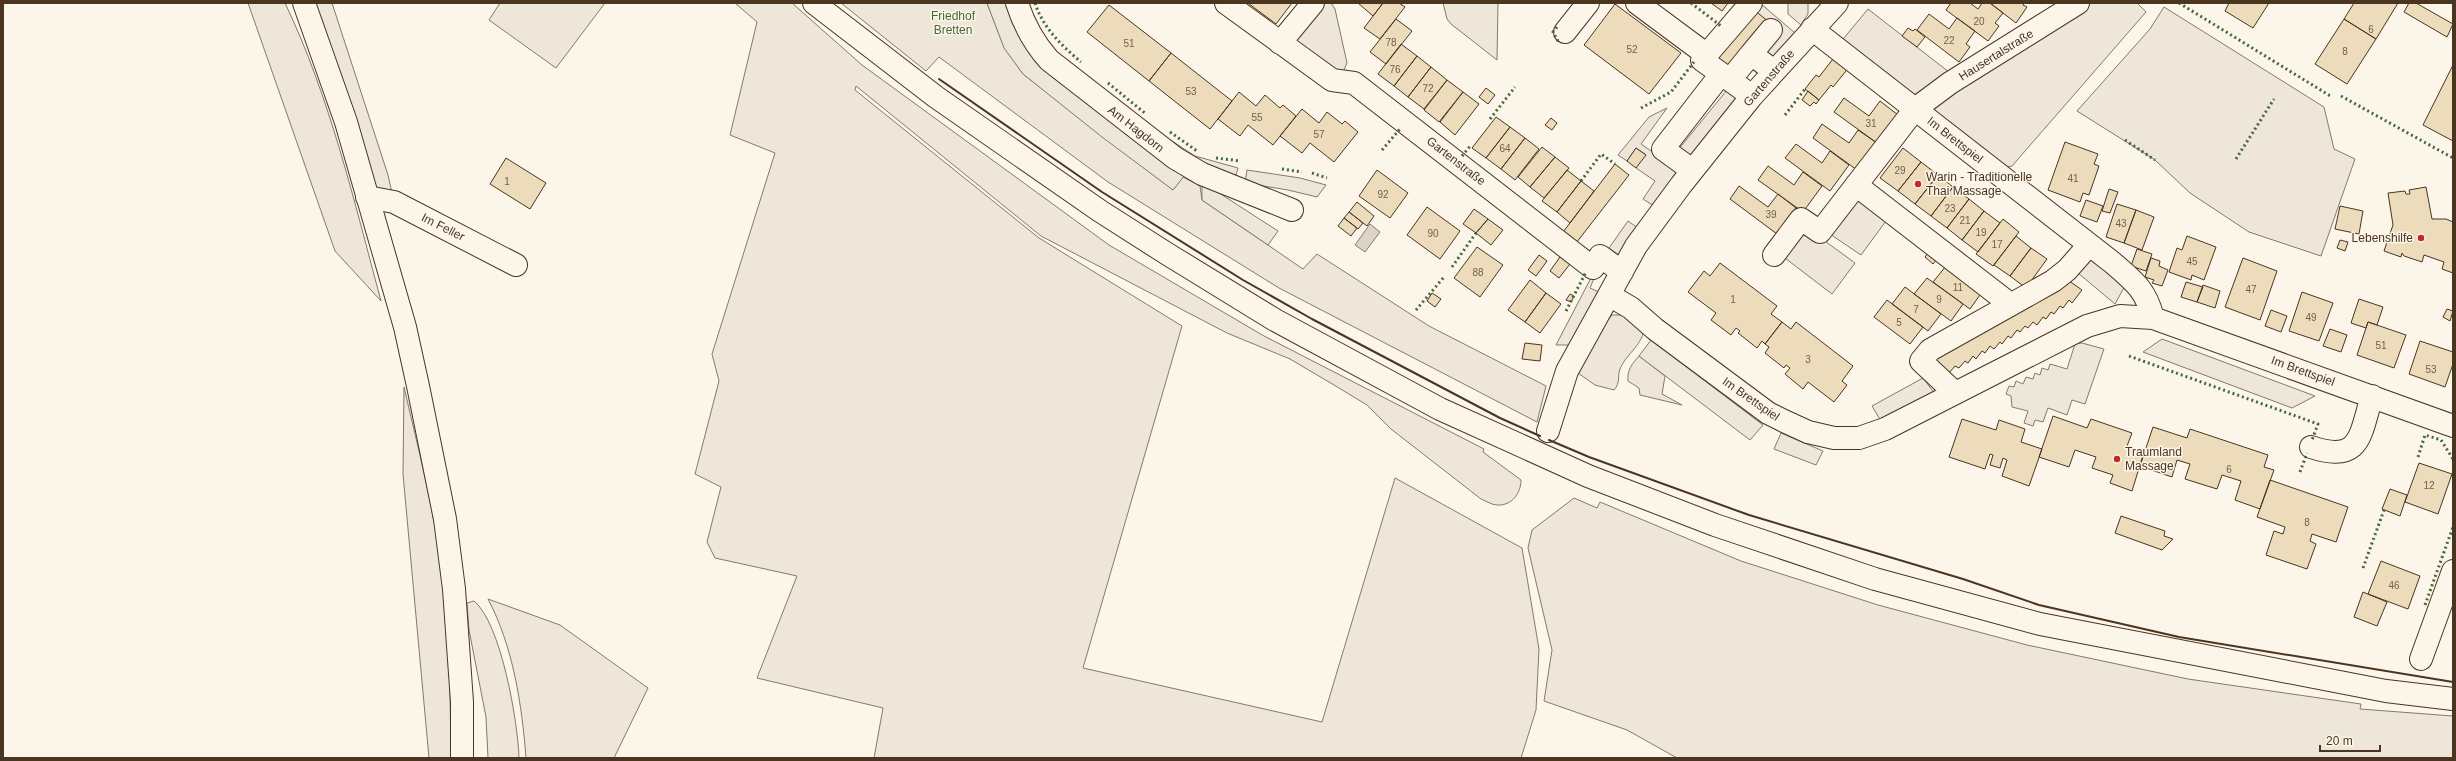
<svg xmlns="http://www.w3.org/2000/svg" width="2456" height="761" font-family="Arial,sans-serif">
	<style>
		.green { fill: #ede6d9; stroke: #887966 }
		.parking { fill: #ede7d9; stroke: #887966 }
		.water { fill: #dcd4c6; stroke: #887966 }
		.building { fill: #ecdcbc; stroke: #4a3520 }
		.lines { fill: none; stroke-linecap: round; stroke-linejoin: round }
		.minor-casing { stroke: #4a3520; stroke-width: 24 }
		.major-casing { stroke: #4a3520; stroke-width: 24 }
		.minor { stroke: #fbf6e9; stroke-width: 22 }
		.major { stroke: #fbf6e9; stroke-width: 22 }
		.hedge { stroke: #436837; stroke-width: 3; stroke-dasharray: 2 3; stroke-linecap: butt }
		.wall { stroke: #4a3520; stroke-width: 2 }
		.poi-dot { fill: #c62828; stroke: #fbf6e9; stroke-width: 1.5 }
		.labels { text-anchor: middle; dominant-baseline: central; stroke-width: 3; stroke-linejoin: round; paint-order: stroke }
		.number-label { font-size: 10px; fill: #725f47 }
		.park-label { font-size: 12px; fill: #436837; stroke: #fbf6e9 }
		.street-label { font-size: 12px; fill: #4a3520; stroke: #fbf6e9 }
		.poi-label { font-size: 12px; fill: #4a3520; stroke: #fbf6e9; text-anchor: start }
	</style>
	<rect width="100%" height="100%" fill="#fbf6e9"/>
	<path class="green" d="M248,3H285C330,97 354,201 381,301L335,251Z
		M315,3H332L388,175L394,202L378,197Z
		M500,3H605L556,68L489,20Z
		M735,3H792L862,65L1109,245L1264,336L1484,449L1483,452L1521,480C1521,493 1512,506 1497,505C1492,505 1486,501 1481,499L1391,429L1367,405L1334,385L1290,359L1227,333L1041,236L856,86L855,90L1039,238L1182,326L1083,668L1322,722L1395,478L1522,548L1539,649L1536,710L1521,758H874L883,708L757,678L797,576L715,558L707,542L721,487L695,474L719,381L712,354L775,153L730,135L757,22Z
		M841,3H987L1004,47L1023,74L1173,190L1183,177L1200,186L1202,200L1303,269L1317,254L1429,326L1546,386L1537,422L1279,288L1108,182L939,57L926,71Z
		M1318,3H1331L1335,9L1347,63L1343,72L1332,74L1294,45L1292,36Z
		M1443,3H1498L1497,60L1451,24L1447,19Z
		M1760,3L1795,33L1769,63L1754,10Z
		M1788,3H1808V14L1801,25L1788,14Z
		M2089,3H2137L2146,12L2012,166L2003,168L1931,111L1938,101Z
		M2164,7L2324,107L2334,149L2355,159L2321,256L2249,232L2190,193L2155,160L2077,111L2150,29Z
		M1868,9L1954,76L1917,101L1839,44Z
		M1727,90L1738,98L1689,157L1678,150Z
		M1667,108L1641,144L1679,170L1654,206L1643,199L1655,181L1636,168L1645,154L1636,148L1627,161L1618,155L1649,117Z
		M1855,197L1886,221L1861,255L1827,232Z
		M1628,221L1638,228L1619,255L1609,248Z
		M1803,225L1855,263L1832,294L1781,255Z
		M2094,256L2127,282L2115,304L2078,273Z
		M1593,274L1595,276L1590,288L1599,292L1570,345H1556Z
		M1612,315H1625L1644,327C1644,344 1626,354 1620,369C1617,377 1621,382 1614,390L1595,385L1578,373L1603,326Z
		M1639,356L1665,376L1662,394L1682,405L1640,395L1639,388L1628,381C1627,370 1632,364 1639,356Z
		M404,387C418,448 434,509 442,571C450,633 450,696 451,758H429L403,474Z
		M1574,498L1597,508L1600,502L1741,561L1878,605L2027,645L2188,679L2361,704L2360,709L2453,716V758H1677L1627,730L1544,701L1552,650L1528,548L1532,530Z
		M488,599L560,625L648,688L614,758H526C522,705 513,646 488,599Z
		M474,601C501,623 518,722 519,758H488L486,717L469,630L467,603Z"/>
	<path class="parking" d="M987,3H1007L1015,24L1185,175L1173,190L1102,137L1023,74L1004,48Z
		M1166,137L1195,156L1238,168L1236,175L1218,171L1161,143Z
		M1247,170L1300,178L1326,185L1317,197L1288,190L1245,183Z
		M1202,182L1278,231L1268,245L1202,200Z
		M2162,339L2315,396L2292,408L2143,352Z
		M1651,340L1763,425L1750,440L1639,356Z
		M2082,343L2104,349L2085,404L2072,400L2067,415L2048,408L2043,422L2035,420L2033,426L2024,423L2028,411L2012,407L2011,396L2006,394L2009,386L2014,387L2016,381L2023,384L2026,377L2033,379L2035,373L2040,375L2042,368L2048,370L2050,364L2067,369L2075,344Z
		M1923,378L1935,394L1881,421L1872,406Z
		M1781,433L1823,451L1816,465L1774,449Z"/>
	<path class="water" d="M1370,224L1380,232L1365,252L1355,245Z"/>
	<path class="building" d="M1248,3H1292L1276,24Z
		M1358,3H1383L1373,16Z
		M1383,3H1399L1405,7L1380,39L1364,28Z
		M1711,3H1728L1722,11Z
		M1951,3H1970L1978,9L1982,3H1990L2003,13L1995,23L1999,26L1988,41L1946,10Z
		M1990,3H2024L2023,5L2027,7L2016,23Z
		M2229,3H2269L2253,28L2225,11Z
		M2354,3H2398L2376,39L2344,19Z
		M2409,3H2416L2453,24L2447,37L2404,12Z
		M1615,4L1681,53L1649,94L1584,45Z
		M1109,5L1171,53L1149,81L1087,32Z
		M1754,10L1769,22L1727,70L1713,58Z
		M1929,14L1949,29L1957,18L1975,31L1966,44L1970,47L1959,62L1917,30Z
		M1396,19L1412,31L1386,64L1370,52Z
		M2344,19L2376,39L2347,84L2315,64Z
		M1908,28L1913,31L1915,29L1925,37L1917,47L1902,36Z
		M1401,44L1417,56L1394,86L1378,74Z
		M1171,53L1232,101L1210,129L1149,81Z
		M1836,55L1850,66L1833,87L1831,85L1819,100L1805,89L1816,75L1819,77Z
		M1417,56L1431,67L1408,97L1394,86Z
		M2453,65V141L2423,125Z
		M1431,67L1447,80L1424,109L1408,97Z
		M1447,80L1463,92L1439,122L1424,110Z
		M1486,88L1495,95L1488,104L1479,97Z
		M1808,91L1819,100L1816,104L1814,102L1810,106L1802,100Z
		M1239,92L1256,106L1265,95L1280,108L1283,105L1296,116L1273,145L1248,125L1240,136L1218,119Z
		M1463,92L1479,104L1455,135L1440,122Z
		M1844,98L1869,116L1880,101L1898,115L1877,143L1834,112Z
		M1302,109L1319,123L1327,112L1342,124L1345,121L1358,132L1334,162L1310,143L1302,153L1280,136Z
		M1496,117L1510,127L1486,158L1472,148Z
		M1551,118L1557,123L1552,130L1545,125Z
		M1822,124L1849,143L1858,130L1877,143L1857,170L1813,138Z
		M1510,127L1525,138L1501,169L1486,158Z
		M1525,138L1539,149L1515,180L1501,169Z
		M2065,142L2098,154L2094,164L2099,166L2089,195L2083,193L2080,202L2048,190Z
		M1796,144L1822,163L1830,151L1849,165L1830,191L1785,158Z
		M1542,147L1555,157L1530,187L1518,177Z
		M1636,148L1646,155L1636,168L1627,161Z
		M1903,148L1921,162L1898,191L1880,178Z
		M1555,157L1569,168L1544,198L1530,187Z
		M506,158L546,183L530,209L490,184Z
		M1921,162L1938,175L1915,204L1898,191Z
		M1615,164L1629,175L1573,247L1560,236Z
		M1768,166L1794,185L1803,172L1822,186L1803,212L1758,180Z
		M1377,170L1408,193L1390,218L1359,196Z
		M1567,170L1581,181L1557,212L1542,201Z
		M1938,175L1953,187L1931,216L1915,204Z
		M1581,181L1594,191L1570,223L1557,212Z
		M1739,186L1768,207L1778,194L1796,208L1777,234L1730,199Z
		M1953,187L1969,199L1947,228L1931,216Z
		M2426,187L2432,219H2446L2453,222V273L2442,269L2444,262L2424,255L2422,262L2404,256L2402,253L2401,257L2384,251L2393,225L2388,193L2405,191L2406,194H2410L2409,190Z
		M2109,189L2118,192L2110,213L2102,211Z
		M1969,199L1984,211L1962,240L1947,228Z
		M2086,200L2103,206L2097,222L2080,216Z
		M1357,202L1374,216L1367,226L1349,212Z
		M2117,204L2136,210L2124,243L2106,237Z
		M2340,206L2363,211L2359,234L2335,229Z
		M1427,207L1460,231L1440,259L1407,235Z
		M1474,209L1488,219L1476,233L1463,224Z
		M2136,210L2154,217L2142,250L2124,243Z
		M1984,211L2000,223L1978,252L1962,240Z
		M1349,212L1363,223L1358,229L1344,218Z
		M1344,218L1357,228L1351,236L1338,226Z
		M1488,219L1503,230L1491,245L1476,233Z
		M2003,219L2019,232L1993,266L1976,254Z
		M2016,236L2031,248L2010,276L1994,265Z
		M2187,236L2216,247L2204,280L2192,275L2191,280L2169,272L2177,248L2182,250Z
		M2340,240L2348,242L2345,251L2337,248Z
		M1477,247L1503,265L1480,297L1454,278Z
		M2031,248L2047,259L2026,288L2010,276Z
		M1931,249L1940,256L1933,264L1925,257Z
		M2137,249L2152,254L2146,271L2131,266Z
		M1539,255L1547,261L1536,276L1528,270Z
		M1560,257L1570,264L1559,278L1550,271Z
		M2151,258L2160,261L2159,266L2168,270L2162,286L2152,283L2154,280L2145,277Z
		M2243,258L2277,271L2260,320L2225,307Z
		M1720,263L1777,306L1771,314L1782,322L1765,344L1762,341L1757,348L1738,333L1740,331L1736,328L1731,335L1711,320L1716,313L1688,292L1704,271L1710,276Z
		M1946,266L1982,292L1970,309L1933,282Z
		M1927,278L1963,304L1951,321L1914,294Z
		M2065,278L2082,290L2072,303L2069,300L2063,308L2060,306L2054,314L2051,312L2046,319L2043,317L2037,325L2033,322L2028,328L2025,326L2020,332L2017,330L2011,338L2008,336L2002,344L2000,342L1994,349L1990,346L1985,353L1982,351L1976,359L1973,356L1968,363L1965,361L1959,368L1955,366L1949,373L1932,360L1993,323L1996,326L2001,319L2004,322L2010,315L2013,317L2018,310L2021,312L2033,300L2037,303L2042,296L2045,299Z
		M1530,280L1546,293L1525,322L1508,310Z
		M2186,282L2203,287L2197,302L2181,297Z
		M2203,285L2220,291L2215,308L2197,302Z
		M1905,287L1941,314L1928,331L1892,304Z
		M2302,292L2333,303L2319,341L2289,331Z
		M1432,293L1441,299L1435,307L1427,301Z
		M1546,293L1561,304L1540,333L1525,322Z
		M1570,294L1574,296L1571,302L1566,300Z
		M2359,299L2383,307L2377,325L2368,322L2366,328L2351,323Z
		M1887,300L1923,327L1910,344L1874,317Z
		M2447,309L2453,311L2450,321L2443,317Z
		M2271,310L2287,316L2281,332L2265,326Z
		M1782,322L1791,329L1796,322L1853,366L1842,381L1847,385L1834,402L1808,382L1803,389L1785,374L1790,368L1786,365L1784,368L1765,353L1769,347L1765,344Z
		M2368,322L2406,335L2394,368L2357,355Z
		M2330,329L2347,335L2341,352L2323,346Z
		M2420,341L2453,352V364L2445,387L2409,374Z
		M1525,343L1542,345L1540,361L1522,359Z
		M2053,416L2087,428L2091,419L2132,433L2127,446L2144,452L2132,491L2110,483L2113,475L2092,468L2096,457L2075,450L2069,467L2039,457Z
		M1962,419L1996,430L1999,420L2025,429L2021,442L2042,449L2029,486L2002,476L2007,460L2003,458L2000,468L1990,465L1993,455L1990,454L1985,469L1949,457Z
		M2153,427L2187,438L2190,429L2268,455L2264,467L2274,470L2260,509L2235,500L2241,481L2222,475L2217,489L2185,479L2190,464L2177,460L2172,477L2140,466Z
		M2419,463L2452,474L2438,514L2405,502Z
		M2270,480L2348,507L2336,542L2312,534L2310,541L2316,544L2307,569L2266,555L2274,531L2283,534L2285,527L2257,517Z
		M2390,489L2407,495L2400,516L2382,509Z
		M2121,516L2165,531L2164,536L2173,539L2162,550L2115,533Z
		M2381,561L2420,576L2408,609L2368,594Z
		M2363,592L2387,602L2377,626L2354,617Z"/>
	<g class="lines">
		<defs>
			<path id="minor" d="M1017,3C1024,25 1034,43 1049,60L1175,158L1202,174L1292,210
				M1226,3L1332,80L1354,83L1593,268L1600,256L1622,272
				M1637,3L1707,55
				M1751,3L1702,60L1752,96
				M1812,29L2113,263C2134,281 2146,290 2153,318
				M1565,32L1588,3
				M1280,43L1313,3
				M1751,54L1771,30
				M1730,80L1751,54L1774,71
				M1692,170L1663,149L1721,74
				M1856,185L2010,304
				M367,197L394,202L516,265
				M1774,255L1801,219L1820,232L1915,109L1950,83L2078,3
				M1609,295L1631,308L1655,329L1768,413L1784,421L1808,432L1834,438H1859L1885,429L2087,326L2120,316L2153,318L2453,426
				M1955,393L1921,361L1930,350L2053,281L2067,270L2089,245
				M1548,431L1567,371L1636,246L1681,185L1752,96L1837,3
				M2311,447C2361,464 2360,435 2372,396
				M2421,659L2453,571"/>
			<path id="major" d="M304,3L346,122L405,327L418,386L445,519L454,589L462,702V758
				M814,3L936,97L1100,211L1169,255L1275,320L1440,409L1588,476L1715,525L1875,579L2040,624L2386,691L2453,699"/>
		</defs>
		<use href="#minor" class="minor-casing"/>
		<use href="#major" class="major-casing"/>
		<use href="#minor" class="minor"/>
		<use href="#major" class="major"/>
		<path class="hedge" d="M1035,3C1043,28 1062,46 1081,62
			M1691,3L1721,26
			M2179,3L2332,97
			M1557,27L1553,32L1559,43
			M1108,83L1146,114
			M2341,96L2453,158
			M1641,108L1671,92L1694,62
			M1785,115L1805,89
			M1490,119L1515,87
			M1170,132L1197,151
			M2125,140L2155,160
			M1382,150L1400,129
			M1462,156L1471,145
			M1216,158L1240,161
			M2236,159L2274,99
			M1282,169L1302,172
			M1312,173L1327,178
			M1581,181L1601,154L1615,164
			M1452,267L1476,233
			M1416,310L1444,277
			M1566,311L1586,272
			M2129,356L2318,424L2312,440
			M2418,457L2425,435L2441,440L2453,459
			M2300,472L2307,453
			M2363,568L2384,510
			M2425,605L2453,527"/>
		<path class="wall" d="M939,79L1102,192L1243,280L1312,319L1500,418L1540,436
			M1549,440L1589,457L1749,515L1963,579L2039,605L2179,637L2453,682"/>
	</g>
	<g class="poi-dot">
		<circle cx="1918" cy="184" r="4"/>
		<circle cx="2421" cy="238" r="4"/>
		<circle cx="2117" cy="459" r="4"/>
	</g>
	<g class="labels">
		<g class="number-label">
			<text x="1979" y="21">20</text>
			<text x="2371" y="29">6</text>
			<text x="1949" y="40">22</text>
			<text x="1391" y="42">78</text>
			<text x="1129" y="43">51</text>
			<text x="1632" y="49">52</text>
			<text x="2345" y="51">8</text>
			<text x="1395" y="69">76</text>
			<text x="1428" y="88">72</text>
			<text x="1191" y="91">53</text>
			<text x="1257" y="117">55</text>
			<text x="1871" y="123">31</text>
			<text x="1319" y="134">57</text>
			<text x="1505" y="148">64</text>
			<text x="1900" y="170">29</text>
			<text x="2073" y="178">41</text>
			<text x="507" y="181">1</text>
			<text x="1383" y="194">92</text>
			<text x="1950" y="208">23</text>
			<text x="1771" y="214">39</text>
			<text x="1965" y="220">21</text>
			<text x="2121" y="223">43</text>
			<text x="1981" y="232">19</text>
			<text x="1433" y="233">90</text>
			<text x="1997" y="244">17</text>
			<text x="2192" y="261">45</text>
			<text x="1478" y="272">88</text>
			<text x="1958" y="287">11</text>
			<text x="2251" y="289">47</text>
			<text x="1733" y="299">1</text>
			<text x="1939" y="299">9</text>
			<text x="1916" y="309">7</text>
			<text x="2311" y="317">49</text>
			<text x="1899" y="322">5</text>
			<text x="2381" y="345">51</text>
			<text x="1808" y="359">3</text>
			<text x="2431" y="369">53</text>
			<text x="2229" y="469">6</text>
			<text x="2429" y="485">12</text>
			<text x="2307" y="522">8</text>
			<text x="2394" y="585">46</text>
		</g>
		<g class="park-label">
			<text x="953" y="16">Friedhof<tspan x="953" dy="14">Bretten</tspan></text>
		</g>
		<g class="street-label">
			<text transform="translate(1996 55) rotate(-32)">Hausertalstraße</text>
			<text transform="translate(1769 78) rotate(-49)">Gartenstraße</text>
			<text transform="translate(1136 129) rotate(38)">Am Hagdorn</text>
			<text transform="translate(1955 140) rotate(38)">Im Brettspiel</text>
			<text transform="translate(1456 161) rotate(38)">Gartenstraße</text>
			<text transform="translate(443 227) rotate(27)">Im Feller</text>
			<text transform="translate(2303 371) rotate(20)">Im Brettspiel</text>
			<text transform="translate(1751 399) rotate(35)">Im Brettspiel</text>
		</g>
		<g class="poi-label">
			<text x="1926" y="177">Warin - Traditionelle<tspan x="1926" dy="14">Thai Massage</tspan></text>
			<text x="2413" y="238" text-anchor="end">Lebenshilfe</text>
			<text x="2125" y="452">Traumland<tspan x="2125" dy="14">Massage</tspan></text>
		</g>
	</g>
	<rect width="2456" height="761" fill="none" stroke="#4a3520" stroke-width="8"/>
	<path d="M2320 745v6h60v-6" fill="none" stroke="#4a3520" stroke-width="2"/>
	<text x="2326" y="745" font-size="12" fill="#4a3520" stroke="#fbf6e9" stroke-width="3" paint-order="stroke">20 m</text>
</svg>
